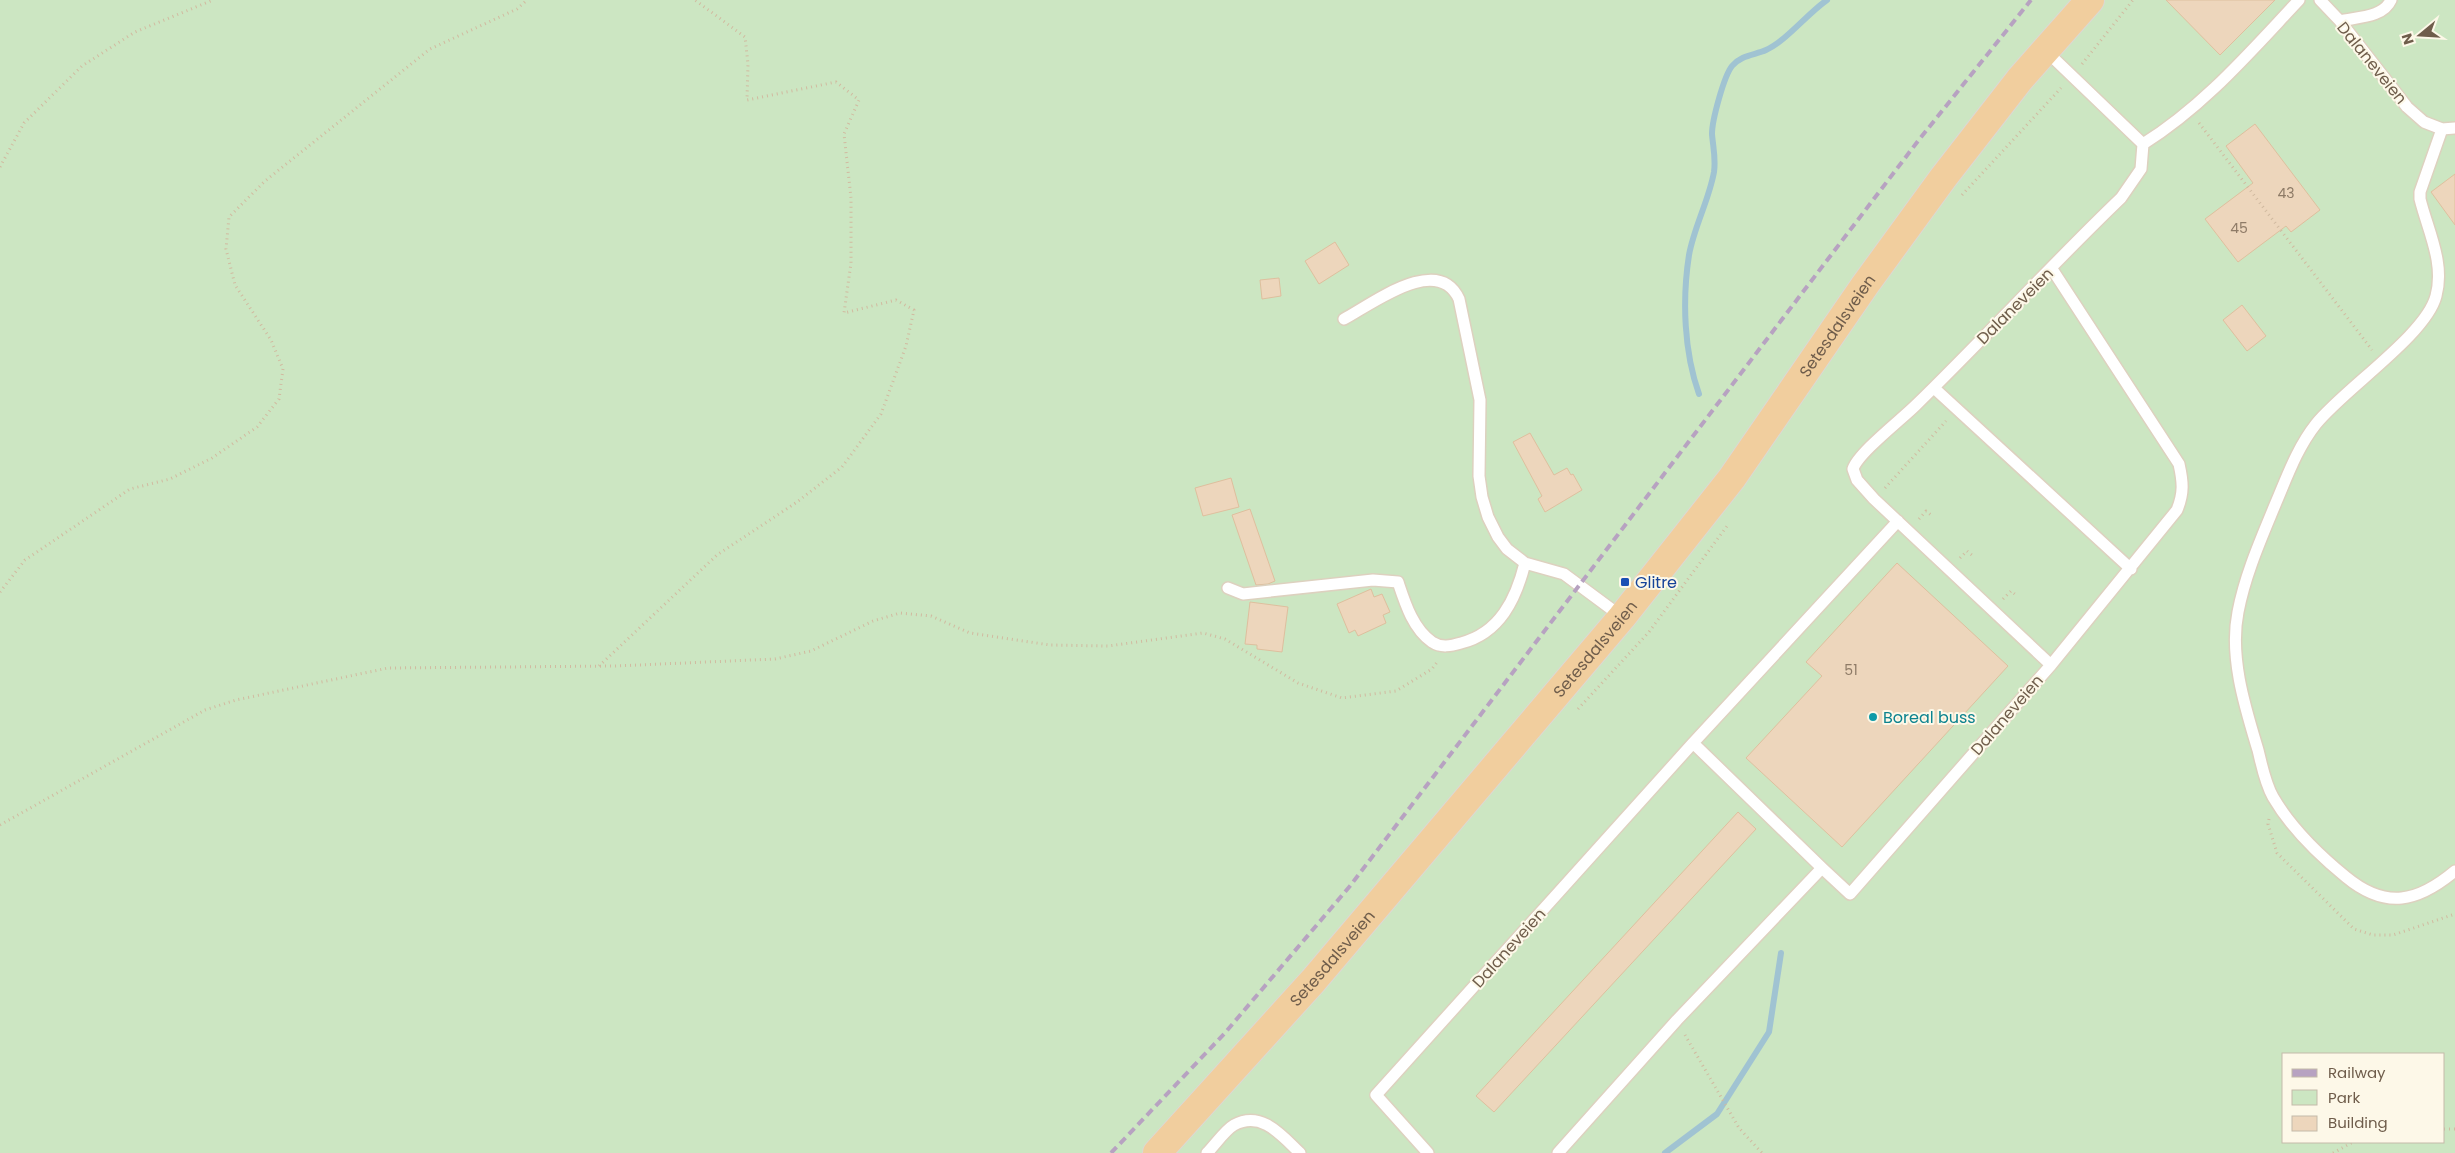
<svg xmlns="http://www.w3.org/2000/svg" width="2455" height="1153" font-family="Poppins,sans-serif">
	<style>
		.green { fill: #cce6c2; fill-rule: evenodd }
		.lines { fill: none; stroke-linecap: round; stroke-linejoin: round }
		.stream { stroke: #a0c3d2; stroke-width: 6 }
		.building { fill: #edd6bc; stroke: #debf9e }
		.service-casing { stroke: #ddd1bf; stroke-width: 14 }
		.trunk-casing { stroke: #dcd8d4; stroke-width: 30 }
		.path { stroke: #d1baa0; stroke-width: 3; stroke-dasharray: 1 4; stroke-linecap: butt }
		.service { stroke: #fff; stroke-width: 11 }
		.trunk { stroke: #f1ce9e; stroke-width: 28 }
		.rail { stroke: #b7a2c1; stroke-width: 4; stroke-dasharray: 8 5; stroke-linecap: butt }
		.transit-dot { fill: #1a4fb4; stroke: #fdf8e8; stroke-width: 2 }
		.culture-dot { fill: #0f9aa8; stroke: #fdf8e8; stroke-width: 2 }
		.labels { text-anchor: middle; dominant-baseline: central; stroke-width: 4; stroke-linejoin: round; paint-order: stroke }
		.number-label { font-size: 14px; fill: #8e7b67 }
		.street-label { font-size: 16px; fill: #6f5d4b; stroke: #fdf8e8 }
		.transit-label { font-size: 16px; fill: #164399; stroke: #fdf8e8; text-anchor: start }
		.culture-label { font-size: 16px; fill: #0d838f; stroke: #fdf8e8; text-anchor: start }
	</style>
	<rect width="100%" height="100%" fill="#faf4e2"/>
	<path class="green" d="M0,0H2455V1153H0ZM2284,1054H2444V1142H2284Z"/>
	<g class="lines">
		<path class="stream" d="M1699,394C1684,352 1682,300 1689,255C1694,227 1709,200 1714,172C1716,158 1713,147 1712,134C1712,120 1724,76 1732,66C1741,55 1755,55 1766,50C1786,41 1807,14 1827,0
			M1665,1153L1717,1114L1769,1032L1781,953"/>
	</g>
	<path class="building" d="M2166,0H2275L2220,55Z
		M2255,124L2320,210L2291,232L2286,226L2238,262L2205,219L2253,183L2226,146Z
		M2455,174V225L2431,192Z
		M1335,242L1349,265L1319,284L1305,261Z
		M1279,278L1281,296L1262,299L1260,280Z
		M2242,305L2266,336L2247,351L2223,320Z
		M1530,433L1554,475L1567,468L1571,475L1573,474L1582,490L1545,512L1538,499L1542,496L1513,442Z
		M1231,478L1239,507L1203,516L1195,488Z
		M1250,509L1275,581L1268,584L1256,585L1232,515Z
		M1897,563L2008,666L1842,847L1746,758L1822,676L1806,662Z
		M1371,589L1374,597L1382,594L1390,612L1383,615L1386,623L1358,636L1355,630L1349,633L1337,604Z
		M1250,602L1288,607L1282,652L1257,649V645L1245,644Z
		M1738,812L1756,829L1494,1112L1476,1096Z"/>
	<g class="lines">
		<defs>
			<path id="service" d="M2320,0L2340,21L2407,107L2424,122L2442,129L2455,128
				M2340,21C2356,17 2383,18 2391,0
				M2045,50L2143,144L2141,169L2121,198C2051,265 1986,337 1916,405C1902,419 1858,453 1853,469L1857,480L1874,499L2051,665
				M2442,129L2420,192V199C2428,231 2445,263 2436,296C2426,335 2344,389 2316,424C2297,448 2287,477 2275,505C2261,539 2245,575 2238,612C2229,657 2245,707 2258,750C2262,766 2265,783 2273,797C2291,828 2319,855 2346,877C2386,910 2418,902 2455,871
				M2143,144C2204,106 2250,52 2299,0
				M1344,319C1372,304 1438,253 1459,299L1480,400L1479,476L1482,497L1488,517L1498,537L1507,549L1525,563L1564,574L1622,617
				M1934,388L2131,569
				M1228,588L1243,594L1373,580L1398,582C1405,603 1413,629 1432,642C1441,648 1451,646 1461,643C1500,633 1516,599 1525,563
				M1822,868L1693,743L1898,521
				M1207,1153C1215,1145 1225,1130 1234,1125C1262,1110 1282,1136 1300,1153
				M1428,1153L1376,1095L1693,743
				M1558,1153L1677,1020L1822,868L1850,894L2051,665L2177,510C2184,493 2183,482 2179,464L2052,269"/>
			<g id="trunk">
				<path id="s1" d="M1157,1153L1313,981L1622,617L1732,478L1865,285L1943,178L2020,79L2090,0"/>
			</g>
		</defs>
		<use href="#service" class="service-casing"/>
		<use href="#trunk" class="trunk-casing"/>
		<path class="path" d="M2082,64L2133,0
			M2199,123L2372,350
			M0,167L24,123L82,66L135,32L213,0
			M1962,195L2061,88
			M1885,488L1946,421
			M1919,519L1926,511L1931,515
			M1960,558L1967,551L1973,556
			M0,592L25,560L130,489L170,479L212,458L257,427L279,399L283,369L271,340L235,285L226,249L229,217L265,181L430,49L517,9L527,0
			M2003,599L2011,591L2016,595
			M599,666L717,555L797,502L842,467L881,414L906,346L914,310L896,300L844,313L851,263V198L844,134L859,100L836,82L747,100L748,64L745,37L695,0
			M1578,709L1649,632L1727,526
			M2269,819L2268,824L2277,853L2354,929L2373,935H2393L2455,914
			M0,825L205,710L236,700L388,668L616,666L775,659L811,651L873,621L900,613L931,616L970,633L1050,645L1108,646L1203,633L1225,639L1298,683L1342,698L1396,691L1432,669L1438,661
			M1685,1035L1739,1128L1762,1153
			M2444,1129H2455
			M2333,1153L2353,1142"/>
		<use href="#service" class="service"/>
		<use href="#trunk" class="trunk"/>
		<path class="rail" d="M1111,1153L1224,1034L1350,886L1918,141L2031,0"/>
	</g>
	<rect class="transit-dot" x="1620" y="577" width="10" height="10" rx="2.5"/>
	<circle class="culture-dot" cx="1873" cy="717" r="5"/>
	<g class="labels">
		<g class="number-label">
			<text x="2286" y="193">43</text>
			<text x="2239" y="228">45</text>
			<text x="1851" y="670">51</text>
		</g>
		<g class="street-label">
			<text transform="translate(2372 63) rotate(51)">Dalaneveien</text>
			<text transform="translate(2015 306) rotate(-45)">Dalaneveien</text>
			<text stroke="none"><textPath href="#s1" startOffset="1072">Setesdalsveien</textPath></text>
			<text stroke="none"><textPath href="#s1" startOffset="668">Setesdalsveien</textPath></text>
			<text transform="translate(2007 715) rotate(-49)">Dalaneveien</text>
			<text transform="translate(1509 948) rotate(-48)">Dalaneveien</text>
			<text stroke="none"><textPath href="#s1" startOffset="262">Setesdalsveien</textPath></text>
		</g>
		<g class="transit-label">
			<text x="1635" y="582">Glitre</text>
		</g>
		<g class="culture-label">
			<text x="1883" y="717">Boreal buss</text>
		</g>
	</g>
	<rect x="2282" y="1053" width="162" height="90" fill="#fdf8e8" stroke="#c4baa9"/>
	<rect x="2292" y="1069" width="25" height="8" fill="#b7a2c1" stroke="#c4baa9"/>
	<text x="2328" y="1078" font-size="15" fill="#6f5d4b">Railway</text>
	<rect x="2292" y="1090" width="25" height="15" fill="#cce6c2" stroke="#c4baa9"/>
	<text x="2328" y="1103" font-size="15" fill="#6f5d4b">Park</text>
	<rect x="2292" y="1116" width="25" height="15" fill="#edd6bc" stroke="#c4baa9"/>
	<text x="2328" y="1128" font-size="15" fill="#6f5d4b">Building</text>
	<g transform="translate(2420 35) rotate(252)" stroke="#fdf8e8" stroke-width="4" paint-order="stroke">
	<path d="M0-4L9 19L0 12L-9 19Z" fill="#6f5d4b"/>
	<text y="-8" font-size="14" font-weight="bold" text-anchor="middle" fill="#6f5d4b">N</text>
	</g>
</svg>
